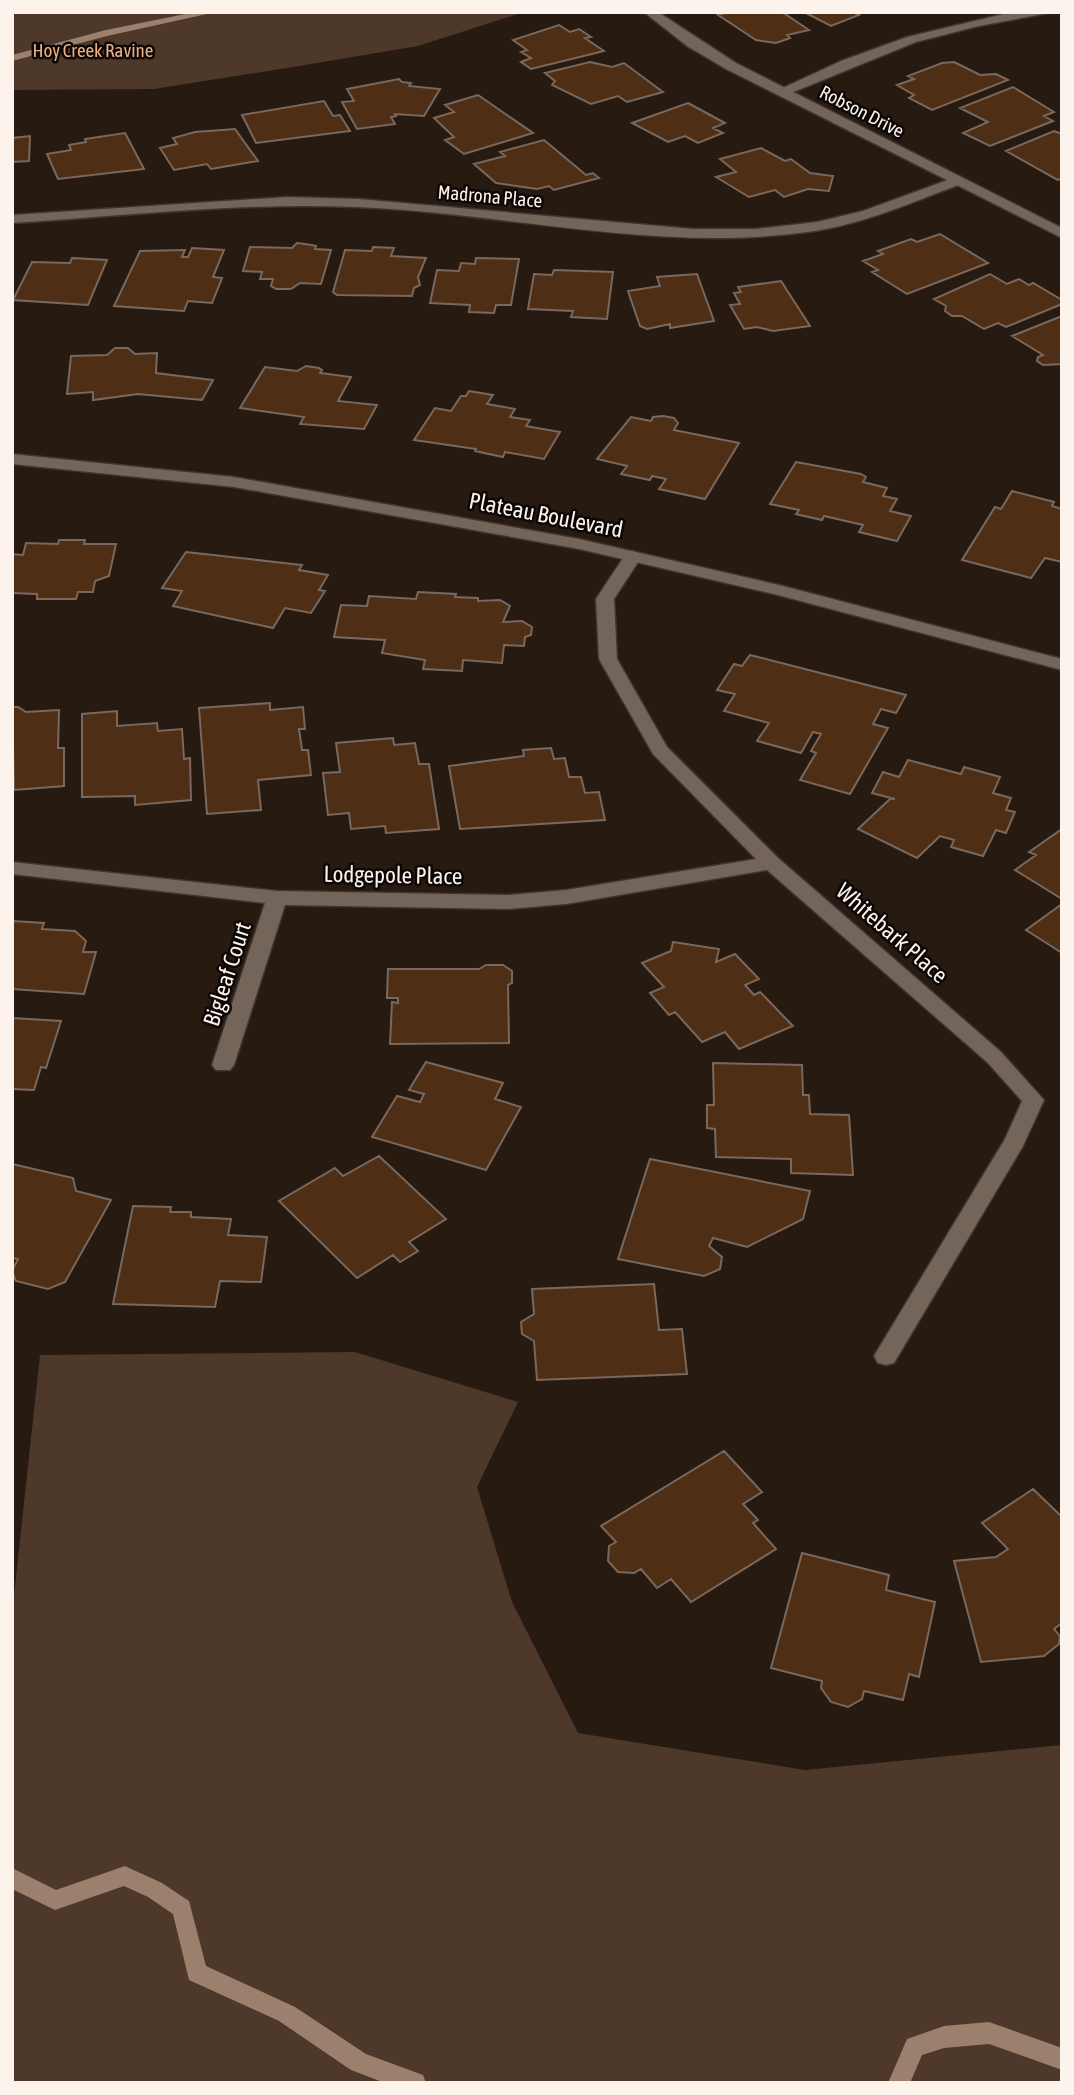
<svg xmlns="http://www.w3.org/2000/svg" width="1074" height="2095" font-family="'Asap Condensed',sans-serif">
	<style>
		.green { fill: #4d3829 }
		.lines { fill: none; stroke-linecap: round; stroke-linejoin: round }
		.stream { fill: #9b806d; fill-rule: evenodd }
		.building { fill: #4e2e15; stroke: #78685d; stroke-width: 2 }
		.minor-casing { stroke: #3e3530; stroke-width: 3 }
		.tertiary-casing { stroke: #3e3530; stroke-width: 3 }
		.minor { fill: #74655a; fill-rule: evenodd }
		.tertiary { fill: #74655a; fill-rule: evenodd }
		.labels { text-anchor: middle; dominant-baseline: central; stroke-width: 5; stroke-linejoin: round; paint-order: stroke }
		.far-park-label { font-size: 19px; fill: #ecb086; stroke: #0c0704 }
		.far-street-label { font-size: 19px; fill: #fcf3ed; stroke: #0c0704 }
		.street-label { font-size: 23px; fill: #fcf3ed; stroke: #0c0704 }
	</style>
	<rect width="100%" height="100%" fill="#271a11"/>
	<path class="green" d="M12,12H524L418,46L293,67L154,89L12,90Z
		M355,1352L518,1402L477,1487L512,1602L578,1733L805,1770L1062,1745V2083H12V1614L40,1355Z"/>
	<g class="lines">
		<path class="stream" d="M195,12H216L107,36L12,61V55L106,30Z
			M125,1866L162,1883L189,1901L206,1966L295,2007L366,2054L423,2075L426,2083H385L351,2070L279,2021L189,1980L173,1914L148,1897L124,1886L55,1910L12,1889V1868L56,1890Z
			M989,2022L1062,2048V2070L989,2044L944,2048L922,2055L910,2083H888L907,2039L944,2026Z"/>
	</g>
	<path class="building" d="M729,12H782L809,30L787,35L790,38L776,43L756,40L718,15Z
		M804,12H853L859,15L831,26Z
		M559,25L570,32L579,29L591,37L585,38L604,51L531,69L521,62L531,58L521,52L527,50L513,40Z
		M590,62L612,67L624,63L663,92L627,102L618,96L591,104L552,85L555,81L545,73Z
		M954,62L980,75L996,74L1008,80L932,110L909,98L914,95L897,85L914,79L908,76L942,63Z
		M399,79L402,82L411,83L409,86L440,89L424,116L395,114L396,116L391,117L395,124L357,129L342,102L354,101L347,89Z
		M1013,87L1054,112L1044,116L1053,121L990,146L963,133L988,122L960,108Z
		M478,95L533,133L464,154L445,140L454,137L434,118L454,112L445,105Z
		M324,101L333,116L340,115L350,131L256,143L242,115Z
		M688,103L725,123L713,128L723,133L698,143L685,136L668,142L632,123Z
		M235,129L258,161L211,169L207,164L174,170L160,148L177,144L173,138L195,132Z
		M1054,131L1062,134V178L1058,180L1006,151Z
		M125,133L144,169L58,179L47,154L71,150L69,145L86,142L85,139Z
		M30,136L29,161L12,162V138Z
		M544,140L586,175L593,173L599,178L554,190L549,186L537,189L496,183L474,164L505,156L500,152Z
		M761,148L785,161L791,159L810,173L833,176L829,191L808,189L784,197L775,190L749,197L716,177L736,172L720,159Z
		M940,234L988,263L907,294L872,272L878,270L863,261L883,254L878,251L911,239L917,242Z
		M297,243L312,245L316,246L315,249L331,250L321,284L300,283L291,289H276L271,286L273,279H260L262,272L243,271L250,247L292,248Z
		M373,247L394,248L391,256L426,258L418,277L420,285L414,288L412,296L337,295L333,292L345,250L372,251Z
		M192,248L224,250L213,277L222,278L212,303L188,301L184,311L114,306L140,251L185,250L182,257H188Z
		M72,258L107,260L88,305L13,300L32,262L70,263Z
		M476,258L519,259L511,305H496L494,313L469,312L470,305L430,303L437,270L459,271L461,263L475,264Z
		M554,270L613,272L607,319L571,317L573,311L528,309L534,274L552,275Z
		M697,274L714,321L670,328V324L647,329L640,326L628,291L660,286L657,277Z
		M990,274L1007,284L1019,279L1029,285L1033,283L1062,300V304L1006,327L998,323L984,329L962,316H952L945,311L946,306L934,299Z
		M781,281L810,326L773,331L757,327L744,329L730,305L740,304L734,293L741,292L738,287Z
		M1062,316V364L1043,365L1037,361L1038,357L1043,355L1012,336Z
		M115,348H128L135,354L157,353L156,373L213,380L202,400L138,394L93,400V392L67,394L71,356L107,355Z
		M306,366L319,368L322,370L320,373L351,377L338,401L377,405L364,429L300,424L304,417L240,408L265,367L297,371Z
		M469,391L493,395L487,404L515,409L510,417L530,420L526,426L560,432L544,459L505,452L503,457L475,451L476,449L414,440L435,408L451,411L461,396H466Z
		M663,416L674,418L678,423L674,430L739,443L705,499L659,489L666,479L652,476L650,480L621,474L627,466L597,459L631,417L651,421L653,417Z
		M796,462L861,474L866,477L863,482L887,488L883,496L897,499L890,511L911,516L897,541L859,532L863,525L824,516L822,520L796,514L799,510L770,504Z
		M1012,491L1054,502L1052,506L1062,509V562L1045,558L1031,578L962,560L995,507L1001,509Z
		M59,540H85L84,544H116L109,576L95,581L93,592H78L76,599H37V594L12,593V554L23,555L26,543L58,544Z
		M186,552L302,565L299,570L328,575L319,590L325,591L311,613L285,608L273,628L173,606L182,591L162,588Z
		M418,592L456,594L455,597L478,598V601L500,600L510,606L503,622L522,621L532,627L531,635L525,637L524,646L504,645L502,663L463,660L462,671L423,669L425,660L382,653L385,640L334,637L341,605L367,606L369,596L416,599Z
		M750,655L906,695L896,713L881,709L873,724L888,728L850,794L800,780L816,753L811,751L821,734L813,732L801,753L757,741L769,723L724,711L735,694L717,690L734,664L742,666Z
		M270,703V710L303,707L305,729H299L302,750H308L311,775L258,780L261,810L207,814L199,708Z
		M12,707H18L26,712L59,710L58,748H64V786L14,790Z
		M117,711V726L157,723L158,731L182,729L184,759L190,758L191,800L135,805V796L82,797V714Z
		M393,738L394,745L415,743L419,764H429L439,829L386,833L385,826L351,829L349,813L328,815L323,773L340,772L336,743Z
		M551,748L554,759L565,758L569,777H581L585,793L599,792L605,820L460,829L449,766L524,756L523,750Z
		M908,760L961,774L964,767L1000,777L993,793L1011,798L1006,810L1015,812L1006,833L996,830L983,856L951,847L954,840L940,836L917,858L858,829L890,799H895L872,793L883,772L899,777Z
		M1062,829V899L1015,870L1036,855L1029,852Z
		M1062,904V953L1026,930Z
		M12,921L44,923L42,929L75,931L86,941L83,952H96L84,994L12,989Z
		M673,942L719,949L716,962L735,954L759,979L745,985L754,995L760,992L793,1026L739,1049L725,1032L702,1042L675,1012L669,1015L650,993L664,987L642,963L671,951Z
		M486,965H503L512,971V983L508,985L509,1043L390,1044L392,1002L398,1003V998H387L388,969H479Z
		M12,1018L61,1021L46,1068L41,1067L34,1090L12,1089Z
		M426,1062L503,1083L495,1099L521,1107L486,1170L372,1137L397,1096L420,1102L424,1094L409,1090Z
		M713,1063L802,1065L803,1095H809L810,1114L849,1115L853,1175L791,1173V1159L716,1157L715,1129L707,1128V1105H714Z
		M379,1156L446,1219L409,1242L418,1251L400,1262L393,1255L357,1278L279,1201L335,1168L343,1176Z
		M650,1159L810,1191L803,1219L747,1247L713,1238L709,1246L722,1257L720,1269L704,1276L618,1259Z
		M12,1164L73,1178L76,1191L111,1200L65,1282L48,1289L16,1281L12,1271L18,1259L12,1258Z
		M133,1206L171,1207L170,1212H191V1217L231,1219L228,1235L267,1237L261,1282L220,1281L215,1307L113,1304Z
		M654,1284L659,1330L682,1329L687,1374L537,1380L534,1341L522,1334L521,1322L534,1314L532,1289Z
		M724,1451L762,1492L743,1504L758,1520L753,1523L776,1549L691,1602L671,1579L657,1588L641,1569L634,1573L618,1572L608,1561L609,1546L616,1542L601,1526Z
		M1033,1489L1062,1517V1623L1054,1629L1060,1636L1059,1644L1044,1656L981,1662L954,1561L996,1557L1008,1549L982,1523Z
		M802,1553L889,1575L886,1590L935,1602L919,1677L909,1674L903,1700L864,1691L862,1699L848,1707L831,1702L821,1688L822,1681L771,1668Z"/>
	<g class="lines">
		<defs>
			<path id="minor" d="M1012,12H1054L979,26L916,42L786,95L774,92L841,61L907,37Z
				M956,177L963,181L961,184C913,202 866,223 815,231C663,254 508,213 356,207C242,202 126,216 12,223V215L288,197L359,199L693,229H756L817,222L863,211Z
				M633,551L642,556L614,599L617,659L667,747L778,858L1001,1052L1044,1100L1023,1146L894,1363L886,1365L878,1363L874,1356L1005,1139L1022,1101L987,1062L767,870L566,904L508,909L285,905L234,1065L230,1070H216L212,1065L265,903L12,874V862L277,891L508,895L566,890L756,859L653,754L599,659L596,599L627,552Z"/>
			<path id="tertiary" d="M644,12H658L736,63L1062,228V238L726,69L687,46Z
				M12,454L234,477L579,539L783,586L1062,659V670L774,594L579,549L234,487L12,464Z"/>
		</defs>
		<use href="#minor" class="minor-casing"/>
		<use href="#tertiary" class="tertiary-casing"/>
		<use href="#minor" class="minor"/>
		<use href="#tertiary" class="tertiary"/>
	</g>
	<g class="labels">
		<g class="far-park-label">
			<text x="93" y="50">Hoy Creek Ravine</text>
		</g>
		<g class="far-street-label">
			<text transform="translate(862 111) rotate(27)">Robson Drive</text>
			<text transform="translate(490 196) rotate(5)">Madrona Place</text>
		</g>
		<g class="street-label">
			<text transform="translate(546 515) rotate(11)">Plateau Boulevard</text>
			<text transform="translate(393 875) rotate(1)">Lodgepole Place</text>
			<text transform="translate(892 933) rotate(41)">Whitebark Place</text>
			<text transform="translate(227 974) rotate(-72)">Bigleaf Court</text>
		</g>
	</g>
	<rect width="1074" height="2095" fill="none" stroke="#fcf3ed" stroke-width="28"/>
</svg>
